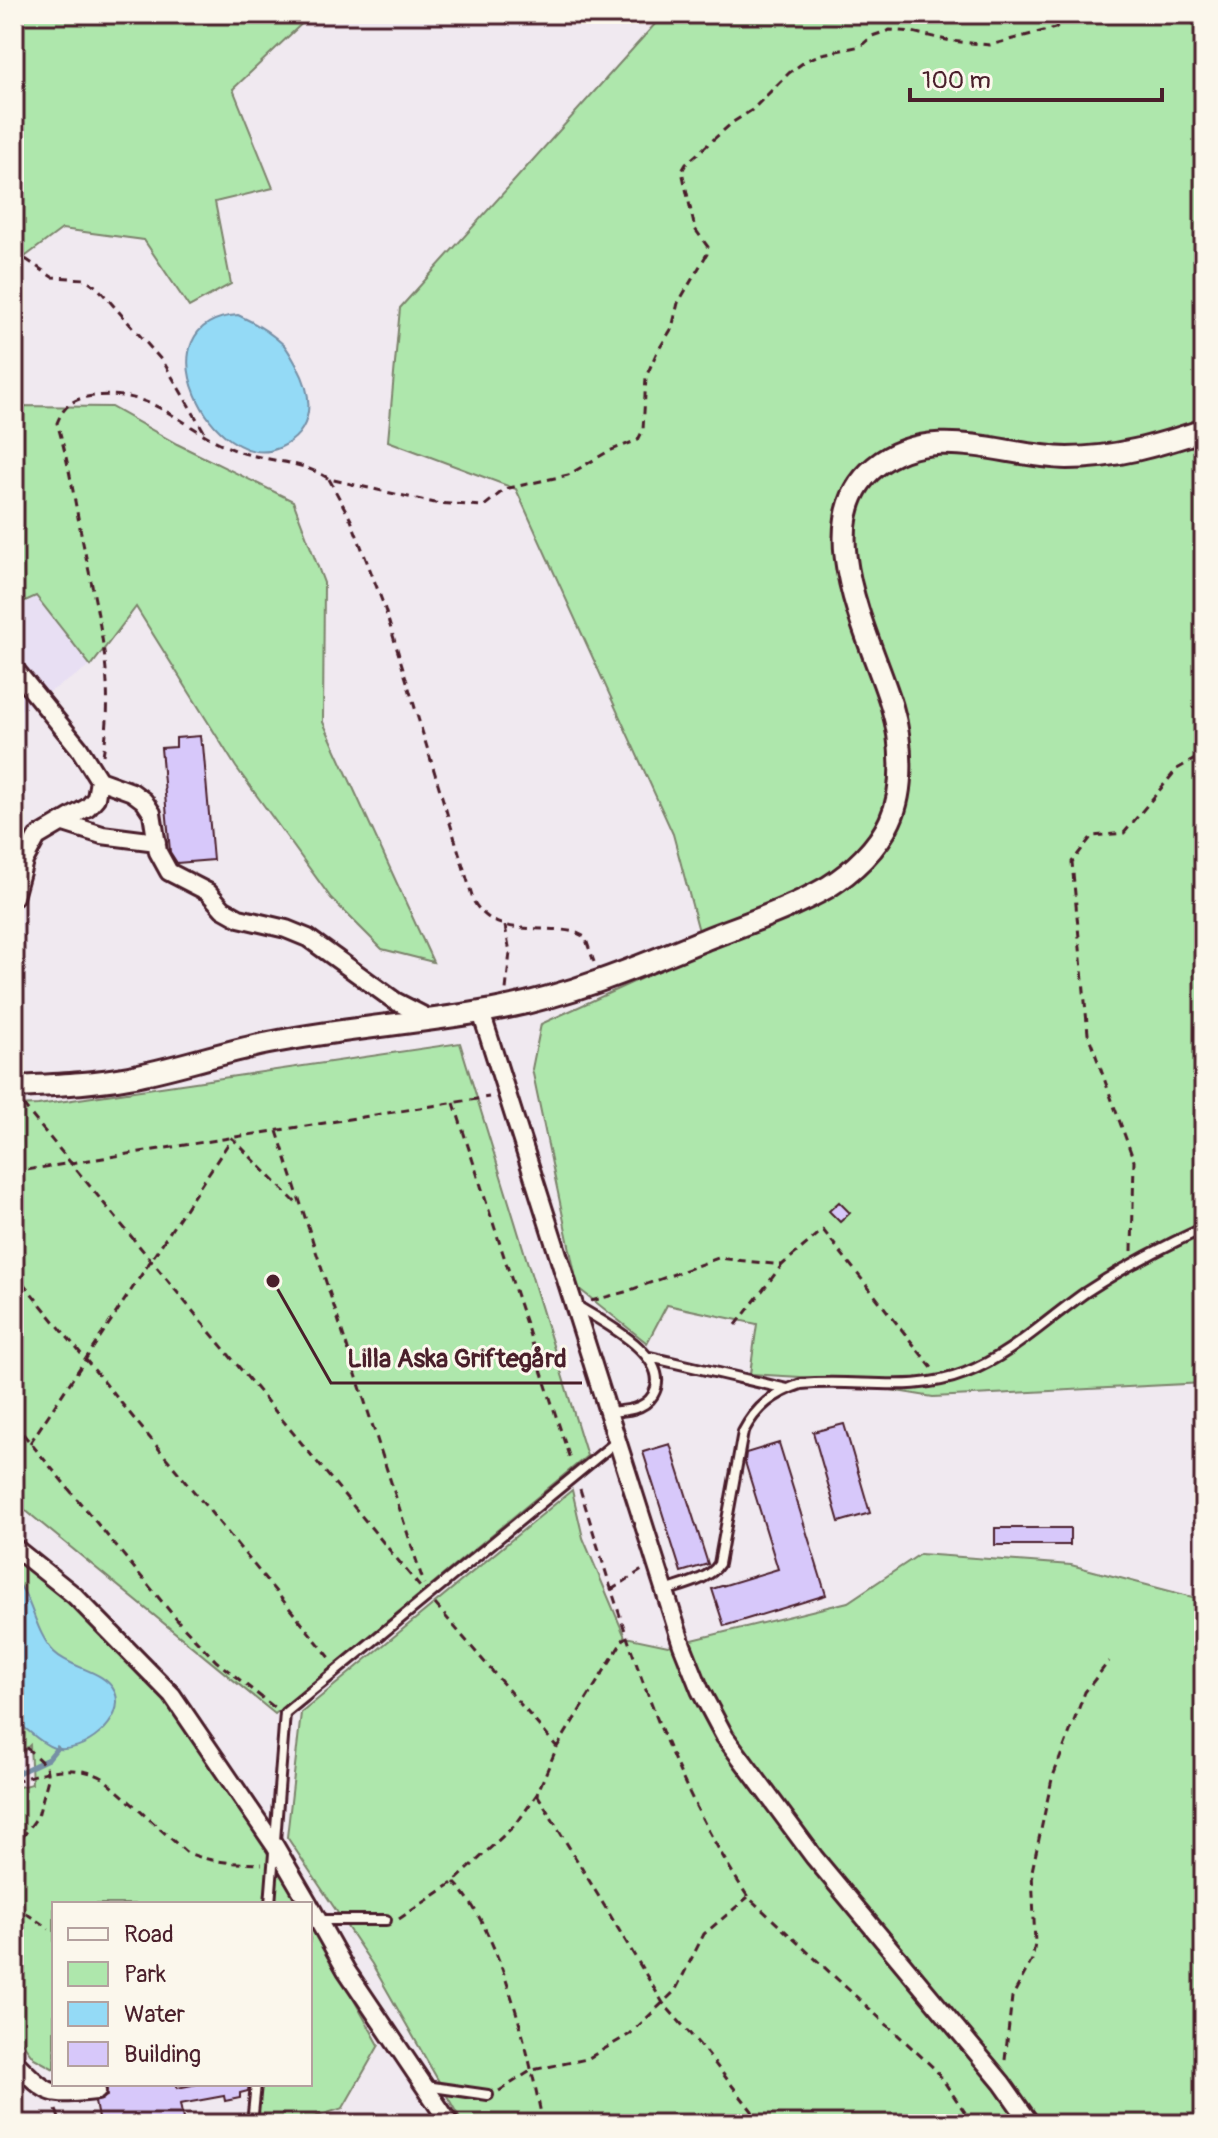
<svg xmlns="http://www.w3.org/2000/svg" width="1218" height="2138" font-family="Pangolin,sans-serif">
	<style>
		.built { fill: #e8dff3 }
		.green { fill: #aee7ac; stroke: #7c836c; stroke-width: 2 }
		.water { fill: #94daf6; stroke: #768fa5; stroke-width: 2 }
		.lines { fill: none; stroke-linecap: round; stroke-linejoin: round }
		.stream { stroke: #768fa5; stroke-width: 5 }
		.building { fill: #d7c8fa; stroke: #4a1f2b; stroke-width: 2 }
		.service-casing { stroke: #4a1f2b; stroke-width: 14 }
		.minor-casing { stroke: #4a1f2b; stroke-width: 22 }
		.tertiary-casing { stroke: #4a1f2b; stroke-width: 26 }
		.path { stroke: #4a1f2b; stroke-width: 3; stroke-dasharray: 8 6; stroke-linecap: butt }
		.service { stroke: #fbf7ec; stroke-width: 8 }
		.minor { stroke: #fbf7ec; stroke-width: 16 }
		.tertiary { stroke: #fbf7ec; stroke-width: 20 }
		.leader { fill: none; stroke: #4a1f2b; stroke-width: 3 }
		.callout-dot { fill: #4a1f2b; stroke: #fbf7ec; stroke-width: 3 }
		.callout-label { font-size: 26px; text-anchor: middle; font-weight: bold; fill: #4a1f2b; stroke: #fbf7ec; stroke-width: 6; stroke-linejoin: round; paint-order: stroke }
	</style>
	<rect width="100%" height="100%" fill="#f0e9f0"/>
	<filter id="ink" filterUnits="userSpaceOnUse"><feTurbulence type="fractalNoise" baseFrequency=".0125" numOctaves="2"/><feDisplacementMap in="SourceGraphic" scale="16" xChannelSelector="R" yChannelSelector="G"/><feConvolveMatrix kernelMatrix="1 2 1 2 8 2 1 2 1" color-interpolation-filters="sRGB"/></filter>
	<g filter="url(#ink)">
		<path class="built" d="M35,596L91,666L14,714V606Z"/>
		<path class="green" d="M14,14H312L233,89L273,188L215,202L231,284L189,307L144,240L62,229L14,265Z
			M664,14H1204V1383L933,1397L818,1378L750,1374L757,1324L667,1305L647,1343L578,1288L532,1069L541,1024L704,950L673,834L516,489L388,441L400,308Z
			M14,406L111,407L177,444L293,501L324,583L323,722L433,962L382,949L331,898L236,767L136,607L91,666L36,596L14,606Z
			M460,1043L587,1456L275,1714L14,1501V1106L38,1105Z
			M572,1490L583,1538L625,1637L668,1646L848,1602L920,1554L1071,1565L1204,1600V2124H463L372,1964L287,1837L301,1713Z
			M14,1558L71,1603L168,1704L266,1846L300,1904H54V2069L34,2058L14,2032V1788L32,1784L30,1745L14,1760Z
			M310,1921L379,2045L343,2108L293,2124H259L252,2084H310Z"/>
		<path class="water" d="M238,315C256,323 270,332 284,345C289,351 293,359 297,366C314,397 315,432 279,448C214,476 135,322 238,315Z
			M14,1578C33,1598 34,1631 54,1652C71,1669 105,1670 115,1692C127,1719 83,1756 54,1748C40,1744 27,1728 14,1720Z"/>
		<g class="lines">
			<path class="stream" d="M14,1775L48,1759L57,1748"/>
		</g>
		<path class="building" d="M200,736L201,745H203L213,860L177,863L170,852L161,748L176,747V738Z
			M839,1202L850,1213L840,1222L829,1211Z
			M844,1424L870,1513L839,1522L813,1432Z
			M779,1443L826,1595L724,1626L712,1589L778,1569L745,1462L746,1453Z
			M670,1444L708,1564L681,1572L643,1452Z
			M995,1528H1070V1545H995Z
			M105,2084H176L177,2088L197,2084H249L248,2091L240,2093V2098L225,2101L224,2096L180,2104L184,2124H99L95,2102L107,2096Z"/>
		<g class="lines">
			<defs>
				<path id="service" d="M575,1305C601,1321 675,1357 653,1395C644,1410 625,1411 608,1412
					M650,1357L787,1389
					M665,1591C682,1585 709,1580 719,1564L743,1432C756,1407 774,1393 801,1384C856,1378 912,1394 965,1373C1011,1355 1046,1320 1086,1292C1124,1267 1162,1247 1204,1228
					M270,1904L285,1713L617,1441
					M319,1920H386
					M426,2086L488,2095
					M252,2124L256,2084"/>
				<path id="minor" d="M14,668L79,748L99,780L132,792L144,801L152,813L158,852L169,872L208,892L223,909L239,918L286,929L308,938L395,1001L432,1020
					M64,823L102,835L157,842
					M14,897L24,861L37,837L88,807L96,798L99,780
					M481,1012L682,1645L700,1690L725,1737L814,1857L1002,2083L1031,2124
					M14,1547L75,1596L172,1695L275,1846L309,1904
					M310,1906L346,1970L450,2124
					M14,2061C50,2096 46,2096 97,2091"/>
				<path id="tertiary" d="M14,1087C52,1085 91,1084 129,1077C178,1068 225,1051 274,1042C350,1027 427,1023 503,1008C574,994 640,966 706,939C747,923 790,909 828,887C852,872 878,848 890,821C905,789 902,741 892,707C873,642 806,523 875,467C932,421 1003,457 1067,458C1115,458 1159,445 1204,430"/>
			</defs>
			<use href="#service" class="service-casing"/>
			<use href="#minor" class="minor-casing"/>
			<use href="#tertiary" class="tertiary-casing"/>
			<path class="path" d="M14,251L52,277L86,279L98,288L164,363L205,433
				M329,479L351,520L384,606L474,902C497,939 538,924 575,932L585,937L594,962
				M103,755C116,680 98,616 83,543C75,504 69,462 57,423C64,405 74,398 94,396C157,389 182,429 235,450C265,462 302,460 329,479L435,503L484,506L505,489L568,475L609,451L638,440L643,430L646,377L656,354L672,328L678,303L707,254L708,247L695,229L682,171L686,164L733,122L752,110L789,73L807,60L822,54L861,46L872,36L890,30L912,32L951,41L990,45L1055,28L1074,14
				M505,926L510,952L506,990
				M454,1103L571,1462
				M23,1105L420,1587
				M277,1131L424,1584
				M14,1172L489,1097
				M1132,1251L1134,1161L1088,1034L1072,862L1092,836L1124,833L1177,769L1204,754
				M14,1272L331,1659
				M591,1301L625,1292L718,1258L782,1265L823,1230L932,1368
				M736,1325L782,1265
				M14,1423L178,1621L216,1661L275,1708
				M30,1443L232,1138L299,1206
				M580,1489C624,1631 665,1771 748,1897L936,2070L973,2124
				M611,1590L642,1570
				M435,1604L557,1747
				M14,1740L29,1750L46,1766L48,1779L38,1816L14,1849
				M14,1782C42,1771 74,1763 103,1778L186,1852C211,1863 235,1863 262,1864
				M537,1794L663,2003L705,2051L752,2111L759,2124
				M454,1882C501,1929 530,2058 543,2124
				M14,1905L49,1929
				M399,1919L454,1882L517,1823L537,1794L557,1747L625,1637
				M1005,2060L1012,1997L1032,1960L1035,1944L1032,1871L1052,1779L1085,1692L1109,1661
				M499,2091L532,2070L587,2059L630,2034L675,1991L704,1934L748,1897
				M56,2110L59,2118L56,2124"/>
			<use href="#service" class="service"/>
			<use href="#minor" class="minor"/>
			<use href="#tertiary" class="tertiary"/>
		</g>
	</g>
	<path class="leader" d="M273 1281L331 1383H582"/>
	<circle class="callout-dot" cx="273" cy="1281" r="8"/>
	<g class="callout-label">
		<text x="457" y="1367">Lilla Aska Griftegård</text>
	</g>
	<rect width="1218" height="2138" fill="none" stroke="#fbf7ec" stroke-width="48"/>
	<rect x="24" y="24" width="1170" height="2090" fill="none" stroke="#4a1f2b" stroke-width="3" filter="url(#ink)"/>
	<rect x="52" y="1902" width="260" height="184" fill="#fbf7ec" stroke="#b4a19f" stroke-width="2"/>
	<rect x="68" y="1928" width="40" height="12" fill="#fbf7ec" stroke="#b4a19f" stroke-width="2"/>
	<text x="124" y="1942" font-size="24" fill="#4a1f2b">Road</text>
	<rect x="68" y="1962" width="40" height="24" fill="#aee7ac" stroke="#b4a19f" stroke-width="2"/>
	<text x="124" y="1982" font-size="24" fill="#4a1f2b">Park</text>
	<rect x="68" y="2002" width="40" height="24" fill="#94daf6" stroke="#b4a19f" stroke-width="2"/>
	<text x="124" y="2022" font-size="24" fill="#4a1f2b">Water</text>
	<rect x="68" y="2042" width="40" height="24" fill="#d7c8fa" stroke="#b4a19f" stroke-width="2"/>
	<text x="124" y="2062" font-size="24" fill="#4a1f2b">Building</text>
	<path d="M910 88v12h252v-12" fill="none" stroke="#4a1f2b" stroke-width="4"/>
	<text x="922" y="88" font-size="24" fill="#4a1f2b" stroke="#fbf7ec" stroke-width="6" paint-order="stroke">100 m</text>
</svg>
